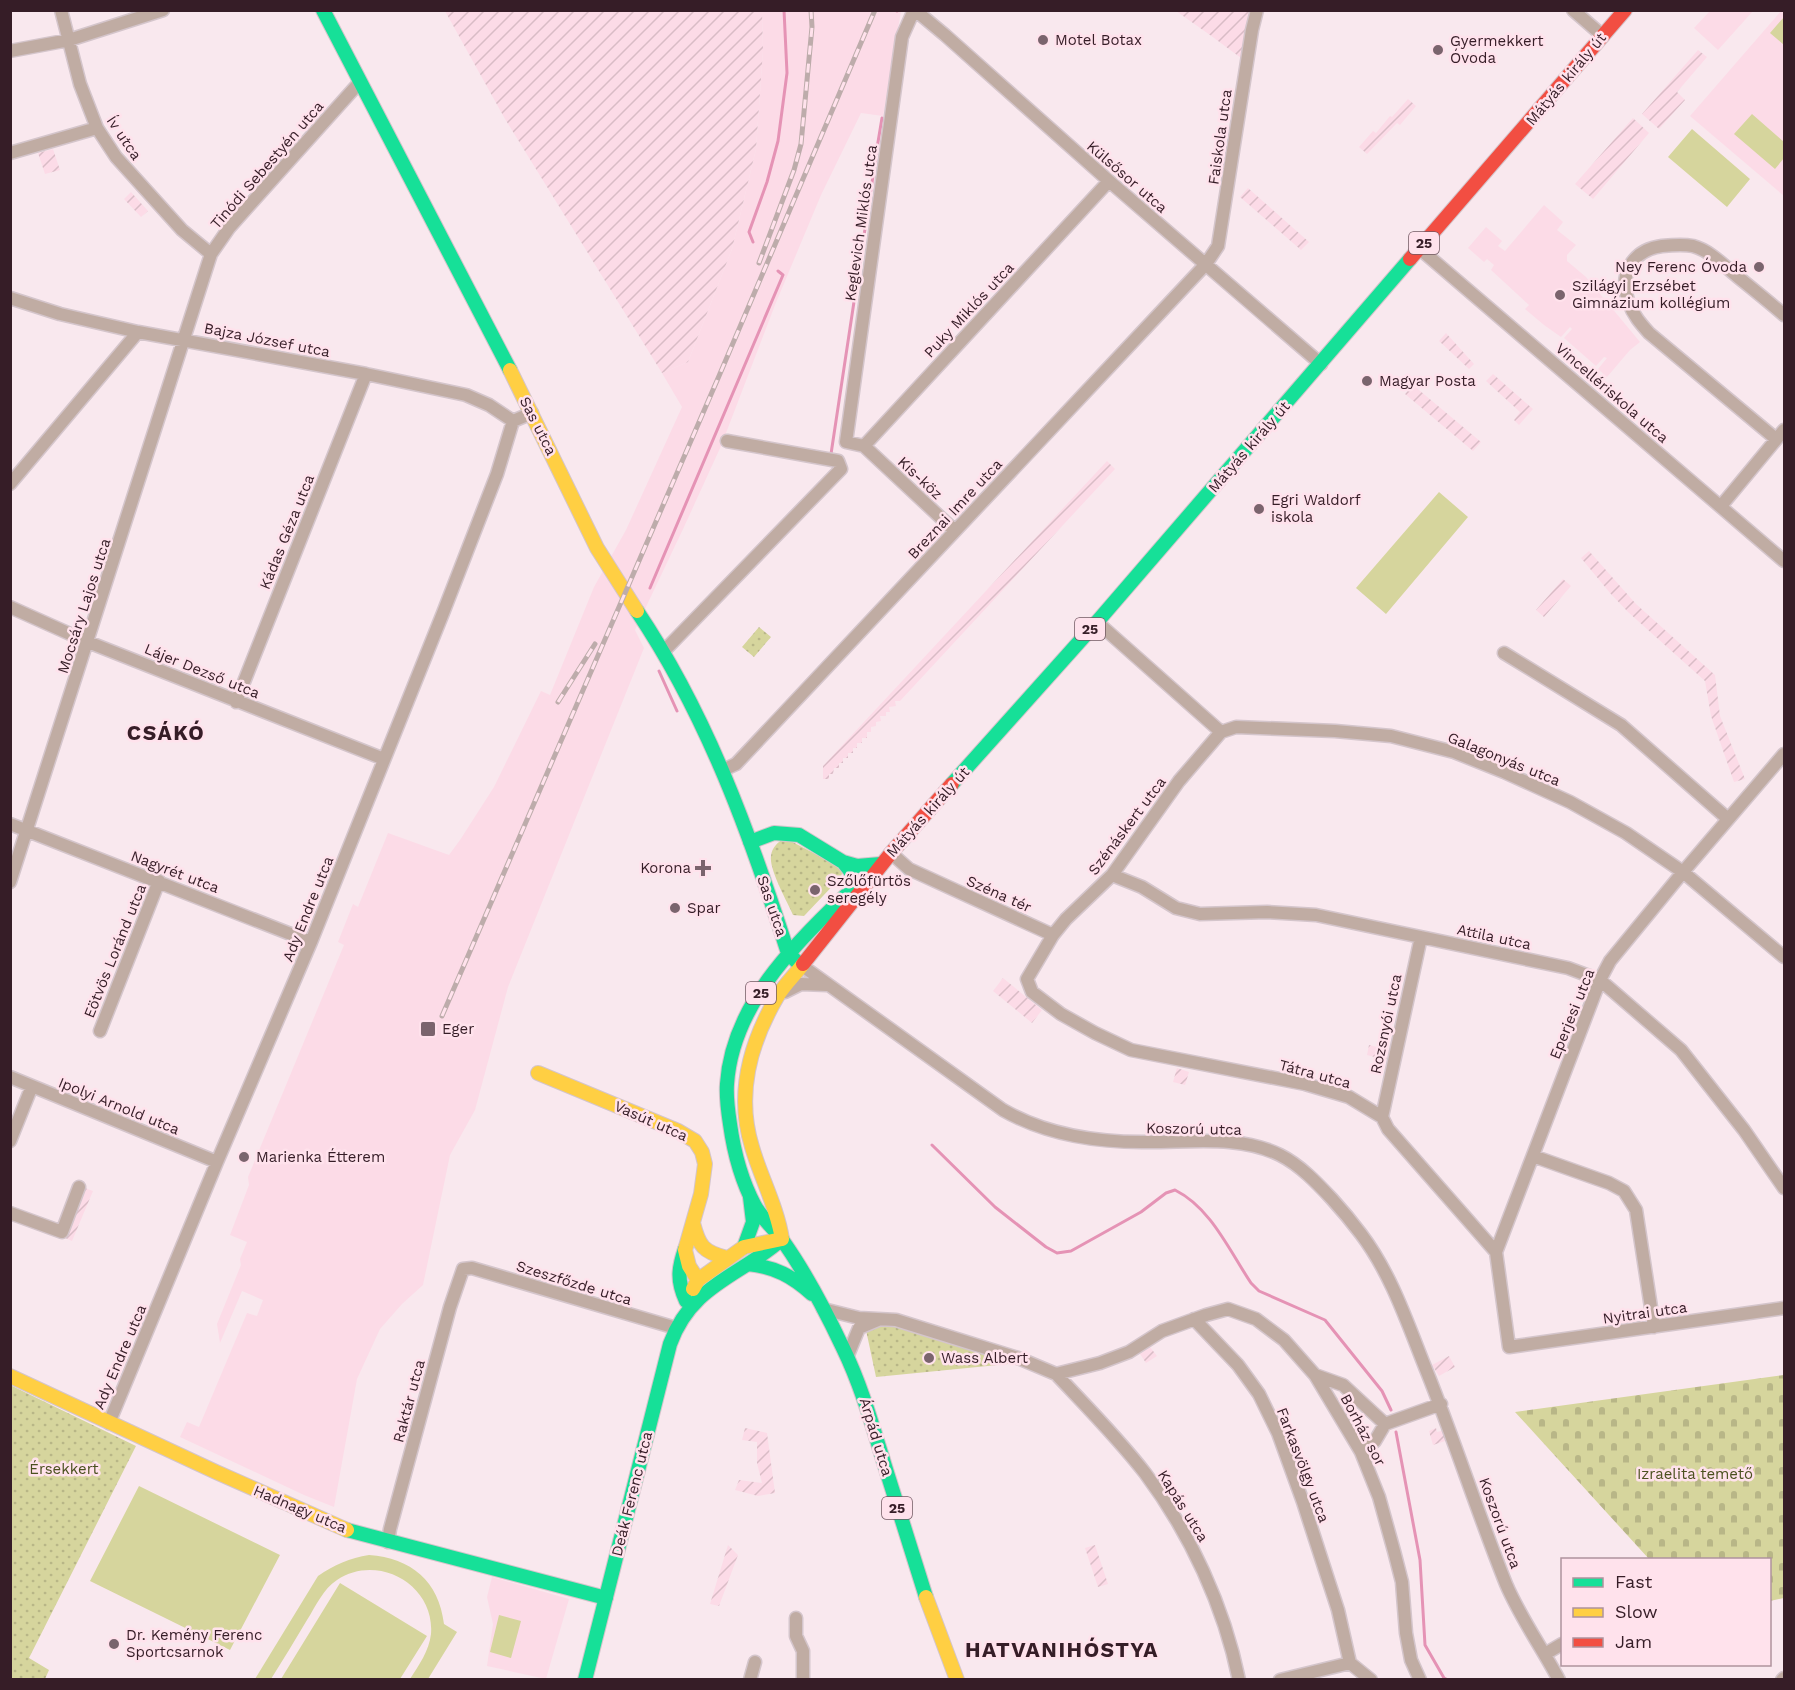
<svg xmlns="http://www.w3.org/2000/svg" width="1795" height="1690" font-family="'Work Sans',sans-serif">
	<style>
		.built { fill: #fcdbe7 }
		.industrial { fill: url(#industrial-furrows) }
		.cemetery { fill: url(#cemetery-stones) }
		.park { fill: url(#park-dots) }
		.pitch { fill: #d6d59d }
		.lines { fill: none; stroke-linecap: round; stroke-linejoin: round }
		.stream { stroke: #e593b5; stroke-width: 3 }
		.street-casing { stroke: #d4c5cb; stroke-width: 15 }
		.fast-casing { stroke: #d4c5cb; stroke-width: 16 }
		.slow-casing { stroke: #d4c5cb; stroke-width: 16 }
		.jam-casing { stroke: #d4c5cb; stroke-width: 16 }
		.street { stroke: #c0aca3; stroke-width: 12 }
		.fast { stroke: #16e098; stroke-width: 14 }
		.slow { stroke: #ffcf43; stroke-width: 14 }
		.jam { stroke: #f24e42; stroke-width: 14 }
		.rail-casing { stroke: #bdacab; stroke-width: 5 }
		.rail { stroke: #ffe2ec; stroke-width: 3; stroke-dasharray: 9; stroke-linecap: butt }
		.poi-dot { fill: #7a646d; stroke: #ffe2ec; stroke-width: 2 }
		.labels { text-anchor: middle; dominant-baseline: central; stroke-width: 5; stroke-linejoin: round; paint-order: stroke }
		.shield { fill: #ffe2ec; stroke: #725862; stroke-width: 1.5 }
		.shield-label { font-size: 14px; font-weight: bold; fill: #361d27 }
		.poi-label { font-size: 15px; fill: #361d27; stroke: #ffe2ec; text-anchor: start }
		.street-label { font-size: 15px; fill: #361d27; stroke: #ffe2ec }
		.park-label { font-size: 15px; fill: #4b501f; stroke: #ffe2ec }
		.district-label { font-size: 21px; font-weight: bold; letter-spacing: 1.5px; fill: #361d27; stroke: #ffe2ec }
	</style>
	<defs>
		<pattern id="industrial-furrows" width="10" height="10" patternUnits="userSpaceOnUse" patternTransform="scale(1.5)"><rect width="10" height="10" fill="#fcdbe7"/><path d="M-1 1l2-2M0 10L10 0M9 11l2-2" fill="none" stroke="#d9bcc6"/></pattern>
		<pattern id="cemetery-stones" width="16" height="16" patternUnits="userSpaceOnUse" patternTransform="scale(1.5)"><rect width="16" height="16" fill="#d6d59d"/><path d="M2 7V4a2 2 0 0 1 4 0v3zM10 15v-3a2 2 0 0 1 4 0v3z" fill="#b8b687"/></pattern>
		<pattern id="park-dots" width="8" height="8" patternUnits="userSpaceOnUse" patternTransform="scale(1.5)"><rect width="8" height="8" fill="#d6d59d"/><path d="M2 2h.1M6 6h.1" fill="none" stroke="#b8b687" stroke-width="1.8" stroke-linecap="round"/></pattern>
	</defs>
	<rect width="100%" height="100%" fill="#f9e8ee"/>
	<path class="built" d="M762,11H901L883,116L861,113L821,195L775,305L721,446L684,527L635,630L644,648L508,987L475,1110L450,1155L423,1285L402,1304L380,1329L357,1379L334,1507L304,1495L180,1437L187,1422L199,1427L247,1313L257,1316L263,1300L242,1291L220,1343L217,1324L241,1265L240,1259L247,1242L230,1235L249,1185L248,1177L344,945L338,942L353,904L358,907L388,833L449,855L460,840L494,787L541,691L550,695L594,587L626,530L682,407L662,373L688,362L732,249L756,149L763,50Z
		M1710,11V10L1753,11L1718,50L1694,28Z
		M1781,11H1784V196L1690,116Z
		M1544,205L1563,222L1557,230L1576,245L1567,255V261L1586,277L1640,342L1630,350L1607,377L1598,369L1607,358L1604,357L1596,366L1564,338L1572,329L1570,327L1561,337L1544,325L1525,309L1529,305L1491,270L1494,265L1487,259L1484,262L1468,248L1486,227L1502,241L1498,246L1505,251Z
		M492,1577L569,1599L546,1679L487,1666L493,1624L487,1597Z"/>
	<path class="industrial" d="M445,11H762L763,50L756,149L732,249L688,362L662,373L505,119Z
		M1176,11H1252L1241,58L1210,35Z
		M1698,50L1707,57L1677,92L1685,100L1659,129L1642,114Z
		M1408,99L1416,106L1400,125L1397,123L1367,154L1359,147L1373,131L1376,133L1390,116L1392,117Z
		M1633,118L1649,133L1593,199L1575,184Z
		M53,149L60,170L45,174L38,153Z
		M1248,188L1309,242L1301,250L1240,197Z
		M131,192L148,211L141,217L124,199Z
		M1446,333L1474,364L1469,369L1439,341Z
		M1493,374L1533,409L1519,425L1514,420L1520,412L1486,381Z
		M1413,385L1481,442L1473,451L1405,394Z
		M1107,461L1115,469L900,701H895L896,706L889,707L890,712H886V716H880L881,721L876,722V726L871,727V732H867V738H862V743H857V748H853V753H848V758H843V763H839V768H834L833,774H829V779H823V766Z
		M1589,551L1636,604L1715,675L1720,716L1745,779L1734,782L1711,716L1705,681L1628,612L1610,593L1581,558Z
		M1563,579L1571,586L1544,617L1536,610Z
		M1003,978L1042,1010L1032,1023L993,991Z
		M1369,1045L1389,1050L1386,1060L1367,1055Z
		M1177,1068L1189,1072L1185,1085L1173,1082Z
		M85,1188L93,1191L72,1241L65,1238Z
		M1150,1347L1157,1356L1146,1363L1140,1354Z
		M1449,1356L1455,1367L1439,1376L1432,1365Z
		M745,1428L767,1433L775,1493L758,1496L735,1490L739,1480L762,1483L757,1463V1442L742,1440Z
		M1436,1428L1437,1432L1445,1430L1448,1440L1433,1445L1429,1431Z
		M728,1545L738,1555L719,1606L710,1604Z
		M1095,1545L1108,1584L1098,1587L1085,1548Z"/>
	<path class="cemetery" d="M1784,1375V1598L1770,1601V1560L1649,1559L1515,1412Z"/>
	<path class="park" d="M759,627L771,637L754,657L742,647Z
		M785,838L838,866L842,873L841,877L804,916L793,915C787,901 769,870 771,856C772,847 778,842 785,838Z
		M883,1323L900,1324L1018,1363L876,1377L866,1330Z
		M10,1385L136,1446L29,1658L49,1670L45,1679H11Z"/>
	<path class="pitch" d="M1784,17V45L1770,33Z
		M1752,114L1784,142V158L1775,169L1734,134Z
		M1692,129L1750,179L1727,207L1668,157Z
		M1439,492L1468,517L1386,614L1356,588Z
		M139,1486L280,1555L230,1650L90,1581Z
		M369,1555C411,1558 439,1581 444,1624L457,1632L428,1679H410C419,1665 429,1651 431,1634C435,1584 377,1553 337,1580C323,1589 316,1606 307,1620C295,1640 283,1660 271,1679H255L318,1576C334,1565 350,1558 369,1555Z
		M340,1583L427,1636L400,1679H281Z
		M499,1615L521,1621L511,1658L490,1652Z"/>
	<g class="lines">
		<path class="stream" d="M897,10V11
			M876,154L882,118
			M874,168L876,159
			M753,242L749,232L767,182L778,141L787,73L784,10
			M831,454L873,176
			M650,588L783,275L778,271
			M659,671L677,711
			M932,1145L995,1207L1046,1247L1057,1253L1071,1251L1141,1212L1166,1193L1175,1190C1211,1208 1229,1250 1251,1283L1259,1291L1325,1320L1382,1391L1391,1410
			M1396,1432L1420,1560L1425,1645L1444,1678L1448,1680"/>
		<defs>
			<path id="street" d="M61,10L80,84L97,128L116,157L182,230L211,254
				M914,10L902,37L846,442L864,446L955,531
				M915,10L945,35L1109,181L1321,364
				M1573,10L1603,36
				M10,51L69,40L163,10
				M10,153L97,128
				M1420,249L1784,561
				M10,298L60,314L138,332L366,374L466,395L489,405L513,421
				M1776,439L1649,333C1641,324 1633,315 1629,303C1618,275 1632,250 1662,246C1672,245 1683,244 1693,246C1711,251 1724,266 1738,277C1754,290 1769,302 1784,315
				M864,446L1109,181
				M10,484L138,332
				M1721,506L1784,430
				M10,607L88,642L384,759
				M1097,622L1221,732
				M663,652L841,469L838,461L727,441
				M1504,653L1621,725L1728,819
				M236,702L366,374
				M1221,732L1179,781L1112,875L1066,919L1053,935L1027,979L1032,992L1061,1014L1095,1033L1131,1050L1305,1084L1349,1097L1382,1117L1388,1129L1496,1252L1509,1347L1784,1308
				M1221,732L1236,727L1335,731L1391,736L1454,752L1504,772L1570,802L1626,833L1683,872L1784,957
				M723,770L736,764L1206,264L1218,246L1252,30L1257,10
				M10,824L311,942
				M891,853L909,869L1053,935
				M1112,875L1142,887L1176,908L1200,914L1267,912L1316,915L1568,968L1600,980L1681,1050L1744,1130L1784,1188
				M10,882L211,254L229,228L359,83
				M801,965L1003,1110C1045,1134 1094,1142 1142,1142C1187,1143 1238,1134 1280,1155C1300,1165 1317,1183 1332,1199C1342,1210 1352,1222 1361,1234C1392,1275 1408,1325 1427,1372C1455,1442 1478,1514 1506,1584C1520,1617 1542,1648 1559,1680
				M785,992L801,984L827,985
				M100,1031L159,881
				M10,1077L217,1162
				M1382,1117L1421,937
				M10,1141L32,1086
				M1533,1156L1609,1183L1624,1191L1636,1210L1654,1327
				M10,1213L62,1232L79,1187
				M1496,1252L1600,980L1610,961L1683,872L1784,754
				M823,1309L859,1318L896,1320L1018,1358L1056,1374L1100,1363L1129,1352L1162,1331L1206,1315L1228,1309L1256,1319L1284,1340L1315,1375L1361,1452L1379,1497L1394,1551L1402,1582L1406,1633L1411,1660L1420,1680
				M1194,1319L1238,1365L1259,1394L1278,1433L1303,1502L1338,1610L1350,1663L1371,1680
				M848,1355L859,1328L878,1320
				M1056,1374C1086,1406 1118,1438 1145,1473C1190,1533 1224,1606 1239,1680
				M1315,1375L1343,1385L1385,1424
				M109,1423L217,1162L311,942L443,613L497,474L513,421L532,413
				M1361,1452L1375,1441L1385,1424L1441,1404
				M388,1542L390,1529L450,1307L463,1269L472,1268L676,1328
				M796,1618V1636L803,1651V1680
				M1545,1654L1562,1644
				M750,1680L755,1662
				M1280,1680L1350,1663
				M1782,1680L1784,1678"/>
			<path id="fast" d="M323,10L510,370
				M637,611C707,715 750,834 788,953L797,962
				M952,784L1097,622L1410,259
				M750,842L774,833L799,835L843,862L857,866L881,864
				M843,862L851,872V891
				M845,896C792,946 732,1007 727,1084C726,1097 728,1111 730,1124C734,1153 741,1180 755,1206C763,1220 775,1229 783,1241C807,1275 826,1312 843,1348C861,1385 872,1424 884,1463C898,1508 912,1553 926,1597
				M744,1247L753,1222L750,1197
				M685,1249C678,1269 677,1281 686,1301
				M748,1264C775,1267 792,1276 812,1294
				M347,1530L606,1598
				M585,1680L670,1344C692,1284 739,1277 782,1239"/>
			<path id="slow" d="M510,370L597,548L637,611
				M538,1073L678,1131L695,1141L702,1152L705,1164L701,1194L685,1250L689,1266L698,1280
				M693,1223C699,1246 703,1252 727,1258
				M782,1239C777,1207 761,1178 752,1147C736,1095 750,1043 777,997C784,985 795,975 803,964
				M693,1289L698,1280L744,1247L782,1239
				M10,1376L216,1472L347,1530
				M926,1597L957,1680"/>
			<path id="jam" d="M1410,259L1625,10
				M803,964L891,853L952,784"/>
		</defs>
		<use href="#street" class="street-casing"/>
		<use href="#fast" class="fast-casing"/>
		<use href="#slow" class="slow-casing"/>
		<use href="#jam" class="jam-casing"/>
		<use href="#street" class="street"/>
		<use href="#fast" class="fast"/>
		<use href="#slow" class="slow"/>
		<use href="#jam" class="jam"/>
		<defs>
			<path id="rail" d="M759,263L794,170L801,144L812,27L811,10
				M558,702L595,644
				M442,1016L719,376L875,10"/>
		</defs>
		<use href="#rail" class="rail-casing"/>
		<use href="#rail" class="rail"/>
	</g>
	<g class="poi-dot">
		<circle cx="1043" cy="40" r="6"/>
		<circle cx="1438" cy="50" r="6"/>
		<circle cx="1759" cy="267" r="6"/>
		<circle cx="1560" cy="295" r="6"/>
		<circle cx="1367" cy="381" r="6"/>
		<circle cx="1259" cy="509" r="6"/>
		<path d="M700 859h6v6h6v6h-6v6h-6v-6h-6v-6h6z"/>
		<circle cx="815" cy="890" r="6"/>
		<circle cx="675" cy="908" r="6"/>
		<rect x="420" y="1021" width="16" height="16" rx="3"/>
		<circle cx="244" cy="1157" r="6"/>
		<circle cx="929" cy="1358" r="6"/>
		<circle cx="114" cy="1644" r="6"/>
	</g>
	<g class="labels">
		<g class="shield">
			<rect x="1409" y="232" width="30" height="22" rx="4.5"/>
			<rect x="1075" y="618" width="30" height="22" rx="4.5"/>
			<rect x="746" y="982" width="30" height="22" rx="4.5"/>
			<rect x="882" y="1497" width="30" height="22" rx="4.5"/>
		</g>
		<g class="shield-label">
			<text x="1424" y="243">25</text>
			<text x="1090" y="629">25</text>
			<text x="761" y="993">25</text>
			<text x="897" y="1508">25</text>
		</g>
		<g class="poi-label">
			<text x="1055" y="40">Motel Botax</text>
			<text x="1450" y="41">Gyermekkert<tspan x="1450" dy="17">Óvoda</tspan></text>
			<text x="1747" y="267" text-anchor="end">Ney Ferenc Óvoda</text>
			<text x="1572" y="286">Szilágyi Erzsébet<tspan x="1572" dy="17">Gimnázium kollégium</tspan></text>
			<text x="1379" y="381">Magyar Posta</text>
			<text x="1271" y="500">Egri Waldorf<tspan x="1271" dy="17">iskola</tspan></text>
			<text x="691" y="868" text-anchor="end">Korona</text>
			<text x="827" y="881">Szőlőfürtös<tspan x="827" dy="17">seregély</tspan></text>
			<text x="687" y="908">Spar</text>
			<text x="442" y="1029">Eger</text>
			<text x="256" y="1157">Marienka Étterem</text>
			<text x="941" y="1358">Wass Albert</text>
			<text x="126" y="1635">Dr. Kemény Ferenc<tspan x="126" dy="17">Sportcsarnok</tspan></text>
		</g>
		<g class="street-label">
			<text transform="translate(1566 79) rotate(-50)">Mátyás király út</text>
			<text transform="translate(1220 137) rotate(-82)">Faiskola utca</text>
			<text transform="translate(124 138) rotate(56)">Ív utca</text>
			<text transform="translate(267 165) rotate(-49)">Tinódi Sebestyén utca</text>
			<text transform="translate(1127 177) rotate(41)">Külsősor utca</text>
			<text transform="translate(861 223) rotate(-82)">Keglevich Miklós utca</text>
			<text transform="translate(969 310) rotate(-47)">Puky Miklós utca</text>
			<text transform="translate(267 340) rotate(11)">Bajza József utca</text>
			<text transform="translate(1612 393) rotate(41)">Vincellériskola utca</text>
			<text transform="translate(538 426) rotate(63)">Sas utca</text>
			<text transform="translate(1249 447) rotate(-49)">Mátyás király út</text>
			<text transform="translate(920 478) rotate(43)">Kis-köz</text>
			<text transform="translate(955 509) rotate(-47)">Breznai Imre utca</text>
			<text transform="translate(287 532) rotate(-68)">Kádas Géza utca</text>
			<text transform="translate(84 606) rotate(-72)">Mocsáry Lajos utca</text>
			<text transform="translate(202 671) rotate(22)">Lájer Dezső utca</text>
			<text transform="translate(1504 759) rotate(22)">Galagonyás utca</text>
			<text transform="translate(928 812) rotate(-48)">Mátyás király út</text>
			<text transform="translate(1127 826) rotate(-53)">Szénáskert utca</text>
			<text transform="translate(175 872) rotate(21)">Nagyrét utca</text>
			<text transform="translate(999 894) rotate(24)">Széna tér</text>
			<text transform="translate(772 906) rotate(71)">Sas utca</text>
			<text transform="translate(308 909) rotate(-68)">Ady Endre utca</text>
			<text transform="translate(1494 937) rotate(12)">Attila utca</text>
			<text transform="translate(115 951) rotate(-68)">Eötvös Loránd utca</text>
			<text transform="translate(1572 1014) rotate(-68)">Eperjesi utca</text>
			<text transform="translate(1386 1024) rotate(-78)">Rozsnyói utca</text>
			<text transform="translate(1315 1074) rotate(15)">Tátra utca</text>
			<text transform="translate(119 1106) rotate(22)">Ipolyi Arnold utca</text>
			<text transform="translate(651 1121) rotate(24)">Vasút utca</text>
			<text transform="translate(1194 1129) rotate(1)">Koszorú utca</text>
			<text transform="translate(574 1283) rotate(17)">Szeszfőzde utca</text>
			<text transform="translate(1645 1313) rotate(-8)">Nyitrai utca</text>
			<text transform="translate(120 1357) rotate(-67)">Ady Endre utca</text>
			<text transform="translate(409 1401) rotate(-75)">Raktár utca</text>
			<text transform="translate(1363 1430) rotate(62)">Borház sor</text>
			<text transform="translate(876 1437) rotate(73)">Árpád utca</text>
			<text transform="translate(1303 1465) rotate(69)">Farkasvölgy utca</text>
			<text transform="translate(632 1494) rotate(-76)">Deák Ferenc utca</text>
			<text transform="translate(1183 1506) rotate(58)">Kapás utca</text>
			<text transform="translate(300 1509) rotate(23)">Hadnagy utca</text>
			<text transform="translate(1500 1523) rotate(70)">Koszorú utca</text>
		</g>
		<g class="park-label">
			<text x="64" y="1469">Érsekkert</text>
			<text x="1695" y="1474">Izraelita temető</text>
		</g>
		<g class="district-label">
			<text x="166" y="732">CSÁKÓ</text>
			<text x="1062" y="1649">HATVANIHÓSTYA</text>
		</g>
	</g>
	<rect width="1795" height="1690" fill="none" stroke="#361d27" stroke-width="24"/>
	<rect x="1561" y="1558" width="210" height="108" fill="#ffe2ec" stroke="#af939d" stroke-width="1.5"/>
	<rect x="1573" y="1578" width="30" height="9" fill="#16e098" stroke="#af939d" stroke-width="1.5"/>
	<text x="1615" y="1588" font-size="18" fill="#361d27">Fast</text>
	<rect x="1573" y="1608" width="30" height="9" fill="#ffcf43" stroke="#af939d" stroke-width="1.5"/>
	<text x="1615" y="1618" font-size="18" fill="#361d27">Slow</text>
	<rect x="1573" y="1638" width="30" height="9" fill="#f24e42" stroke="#af939d" stroke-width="1.5"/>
	<text x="1615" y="1648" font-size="18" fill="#361d27">Jam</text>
</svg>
